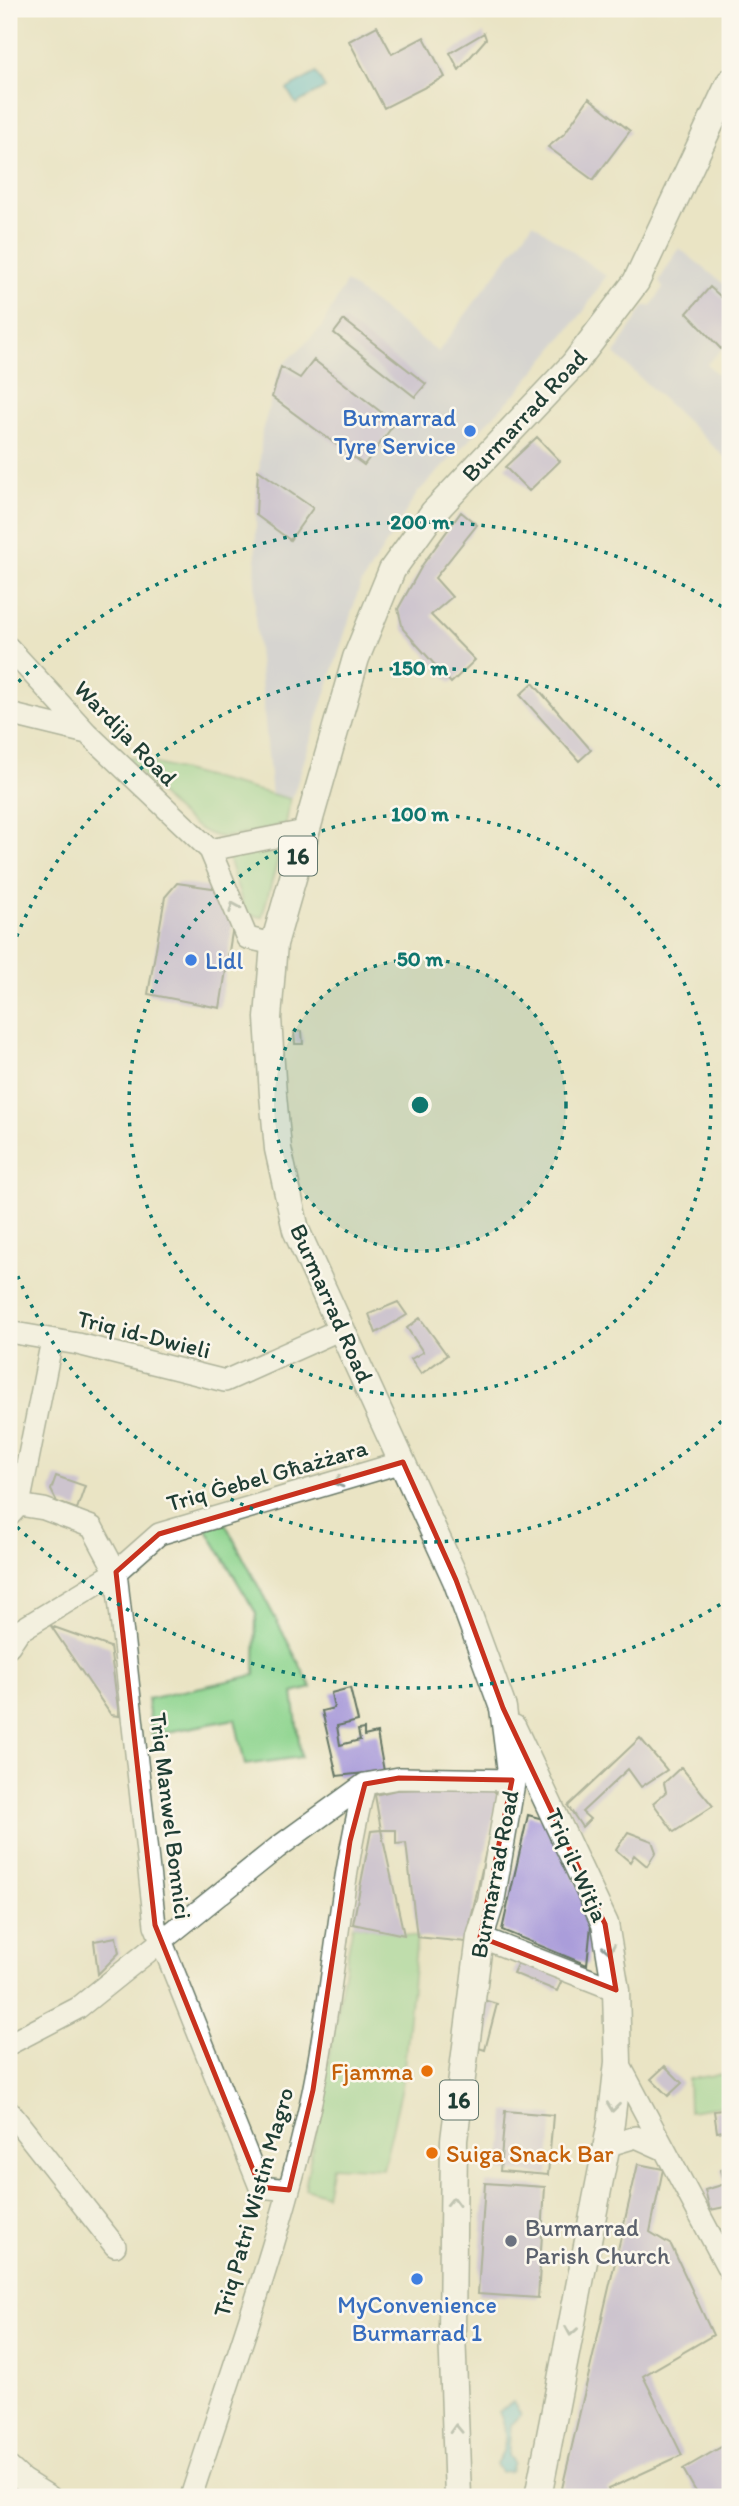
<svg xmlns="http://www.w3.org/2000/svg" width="739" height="2506" font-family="Itim,sans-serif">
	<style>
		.industrial { fill: #bfc2dd }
		.green { fill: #8dd48e; stroke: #568861; stroke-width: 2 }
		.water { fill: #57bed4; stroke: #3b7e84; stroke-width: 2 }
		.building { fill: #aa9dda }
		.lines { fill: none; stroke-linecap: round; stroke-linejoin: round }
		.minor-casing { stroke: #676; stroke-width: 24 }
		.major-casing { stroke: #676; stroke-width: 29 }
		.minor { stroke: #fff; stroke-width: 21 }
		.major { stroke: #fff; stroke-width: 26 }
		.oneway { stroke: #8f9e9a }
		.marked { fill: none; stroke: #c8321e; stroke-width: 5; stroke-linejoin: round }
		.ring { fill: none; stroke: #0f766e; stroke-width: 3.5; stroke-dasharray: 3.5 7 }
		.shop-dot { fill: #3f7fe0; stroke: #fbf7ec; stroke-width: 2.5 }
		.food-dot { fill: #e8710a; stroke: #fbf7ec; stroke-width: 2.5 }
		.worship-dot { fill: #6b7280; stroke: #fbf7ec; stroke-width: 2.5 }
		.labels { text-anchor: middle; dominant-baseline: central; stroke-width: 5; stroke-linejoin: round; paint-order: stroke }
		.shield { fill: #fbf7ec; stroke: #61756b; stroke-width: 2 }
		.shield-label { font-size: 23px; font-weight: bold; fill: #1f3d34 }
		.street-label { font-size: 24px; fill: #1f3d34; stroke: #fbf7ec }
		.shop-label { font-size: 24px; fill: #366cbe; stroke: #fbf7ec; text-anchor: end }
		.food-label { font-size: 24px; fill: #c56008; stroke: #fbf7ec; text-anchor: end }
		.worship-label { font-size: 24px; fill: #5b616d; stroke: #fbf7ec; text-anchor: start }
		.centre { fill: #0f766e; stroke: #fbf7ec; stroke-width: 3.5 }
		.ring-label { font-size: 21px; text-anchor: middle; font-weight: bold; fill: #0f766e; stroke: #fbf7ec; stroke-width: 5; stroke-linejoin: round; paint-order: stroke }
	</style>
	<rect width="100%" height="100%" fill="#fbf7ec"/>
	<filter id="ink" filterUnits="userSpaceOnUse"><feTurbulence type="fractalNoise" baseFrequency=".0143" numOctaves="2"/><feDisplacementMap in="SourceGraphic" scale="14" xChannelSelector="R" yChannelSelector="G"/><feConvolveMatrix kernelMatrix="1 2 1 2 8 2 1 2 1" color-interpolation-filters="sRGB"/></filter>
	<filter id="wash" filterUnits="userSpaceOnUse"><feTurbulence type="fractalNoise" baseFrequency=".00686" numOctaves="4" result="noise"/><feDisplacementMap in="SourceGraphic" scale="28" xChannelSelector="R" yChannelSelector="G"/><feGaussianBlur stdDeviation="1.57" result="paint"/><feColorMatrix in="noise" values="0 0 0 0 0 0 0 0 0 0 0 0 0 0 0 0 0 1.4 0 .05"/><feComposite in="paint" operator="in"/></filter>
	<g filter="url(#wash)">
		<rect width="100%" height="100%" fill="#eae4c4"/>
		<path class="industrial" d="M533,223L606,276L584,311L520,389L418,492L360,586L292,799L272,796L255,617L256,515L262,431L281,367L321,328L346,282L438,352Z
			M679,248L730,289V342L707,364L730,387V462L615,354L644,306H651L663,288L659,281Z"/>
		<path class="green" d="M130,757L290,799L286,824C267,828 243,837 223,837C193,837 148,781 128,760Z
			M281,848L262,917L246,914L227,855Z
			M224,1521L312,1688L293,1693L301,1757L245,1765L235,1719L152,1735L147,1699L255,1675L256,1613L205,1527Z
			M353,1924L417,1937L402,2087L383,2169L332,2166L326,2195L305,2188Z
			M730,2073V2105L689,2111L688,2079Z"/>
		<path class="water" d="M316,73L325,88L296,104L287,89Z
			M513,2402L521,2415L511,2425L508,2456L513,2462L510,2471L501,2472L496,2464C508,2449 507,2428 499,2412Z"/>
		<g id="blocks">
			<path class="building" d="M377,26L392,54L424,37L445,77L384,108L349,41Z
				M484,33L486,39L459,70L450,53Z
				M589,98L630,131L593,180L548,147L564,134Z
				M710,287L730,305V341L721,349L687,313Z
				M344,320L426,384L415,397L334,333Z
				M314,360L395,423L364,465L272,397L281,367L300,378Z
				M537,437L560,461L529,491L505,467Z
				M258,470L313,508L290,540L256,515Z
				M461,512L477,525L435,578L452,597L431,615L475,660L451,683L403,629L398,609L423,564Z
				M533,683L591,750L579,761L520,695Z
				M177,883L219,889L233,926L220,1008L148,994L165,897Z
				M302,1031L303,1044H295L294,1032Z
				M398,1302L407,1315L376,1333L369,1314Z
				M420,1318L447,1355L421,1374L411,1359L423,1352L407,1328Z
				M56,1476L85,1486L77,1509L57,1502L51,1490Z
				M51,1626L110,1647L119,1716L111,1715Z
				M350,1688L358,1721L337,1726L340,1745L360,1740L358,1730L364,1729V1736L377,1733L384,1771L337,1776L322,1711L334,1708L331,1693Z
				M640,1738L667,1770L641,1787L628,1769L582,1812L590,1819L582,1827L568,1806Z
				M681,1767L713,1806L674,1832L653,1803L666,1792L664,1783Z
				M491,1787L498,1796L466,1942L417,1937L406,1843L396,1844V1830H381L404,1935L353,1924L371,1831L381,1830L375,1795L396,1790Z
				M528,1815L547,1820L592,1915L587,1965L502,1930Z
				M628,1832L652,1841L656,1852L647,1866L634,1855L630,1862L616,1850Z
				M116,1937L119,1953L98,1974L94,1941Z
				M519,1960L563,1978L557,1991L513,1973Z
				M483,2000L497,2004L485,2050L472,2046Z
				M665,2066L682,2083L668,2096L651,2079Z
				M730,2109V2130L717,2132L714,2111Z
				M505,2111L553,2115L548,2175L500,2171Z
				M638,2164L663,2169L650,2232L671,2245L713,2335L643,2376L682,2455L608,2489L611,2497H560Z
				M730,2166V2206L710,2210L705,2190L725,2184L721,2170Z
				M485,2183L545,2187L538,2298L478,2294Z
				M730,2442V2497H699L683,2469Z"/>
		</g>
	</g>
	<g filter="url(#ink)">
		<use href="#blocks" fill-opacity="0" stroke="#676" stroke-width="2"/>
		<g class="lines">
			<defs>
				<path id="minor" d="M9,648L87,733L210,850L247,938L274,944
					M9,714L87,733
					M210,850L305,831
					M9,1332L78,1344L225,1381L341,1329
					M19,1505L44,1509L92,1527L116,1572L155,1925L260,2187L289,2190
					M9,1516L19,1505L52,1340
					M9,1646L19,1631L116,1572L159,1534L403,1462
					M480,1937L616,1990
					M9,2044L78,2008L277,1848L365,1784L399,1778L512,1780
					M618,2062L730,2272
					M9,2111L115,2246
					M606,2146L636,2137L665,2150
					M10,2468L23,2480L50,2497
					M191,2497C234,2363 284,2229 313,2092C334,1989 339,1885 365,1784"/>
				<path id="major" d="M513,1728L605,1924L616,1990L618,2062L611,2123L538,2497
					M458,2497L452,2331L454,2140L480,1937L491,1902L512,1780L503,1708L456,1580L296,1230L278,1149L273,1095L268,1018L274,944L356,658L392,570L433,513L573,365L636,282L730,82"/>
			</defs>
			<use href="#minor" class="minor-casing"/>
			<use href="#major" class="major-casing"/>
			<use href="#minor" class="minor"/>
			<use href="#major" class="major"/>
		</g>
		<defs><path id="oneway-chevron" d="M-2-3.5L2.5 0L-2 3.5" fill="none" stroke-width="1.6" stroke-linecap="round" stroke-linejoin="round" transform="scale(1.75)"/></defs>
		<g class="oneway">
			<use href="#oneway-chevron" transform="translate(234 907) rotate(-113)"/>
			<use href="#oneway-chevron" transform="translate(338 1482) rotate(164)"/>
			<use href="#oneway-chevron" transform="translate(609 1949) rotate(80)"/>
			<use href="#oneway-chevron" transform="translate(613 2107) rotate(97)"/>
			<use href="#oneway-chevron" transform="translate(453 2202) rotate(-89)"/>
			<use href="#oneway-chevron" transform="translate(571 2331) rotate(100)"/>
			<use href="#oneway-chevron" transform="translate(456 2429) rotate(-92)"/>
		</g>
	</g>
	<path d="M0 0H739V2506H0ZM403,1462L456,1580L503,1708L605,1924L616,1990L480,1937L512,1780L399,1778L365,1784L350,1841L313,2090L289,2190L260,2187L155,1925L116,1572L159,1534Z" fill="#eae4c4" fill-opacity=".55" fill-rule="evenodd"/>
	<path class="marked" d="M403,1462L456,1580L503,1708L605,1924L616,1990L480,1937L512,1780L399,1778L365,1784L350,1841L313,2090L289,2190L260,2187L155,1925L116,1572L159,1534Z"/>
	<circle cx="420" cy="1105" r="146" fill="#0f766e" fill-opacity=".12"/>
	<g class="ring">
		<circle cx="420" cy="1105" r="146"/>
		<circle cx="420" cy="1105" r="291"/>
		<path d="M729 1414A437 437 0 0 1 9 1254M9 956A437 437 0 0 1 729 796"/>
		<path d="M729 1599A583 583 0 0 1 11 1521M11 689A583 583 0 0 1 729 611"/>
	</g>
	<g class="shop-dot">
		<circle cx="470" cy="431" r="7"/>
		<circle cx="191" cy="960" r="7"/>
		<circle cx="417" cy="2279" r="7"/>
	</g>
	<g class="food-dot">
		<circle cx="427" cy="2071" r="7"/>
		<circle cx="432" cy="2153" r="7"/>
	</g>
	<circle class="worship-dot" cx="511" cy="2241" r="7"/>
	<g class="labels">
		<g class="shield">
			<rect x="279" y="836.5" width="38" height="39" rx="5"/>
			<rect x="440" y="2080.5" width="38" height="39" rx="5"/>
		</g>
		<g class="shield-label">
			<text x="298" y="856">16</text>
			<text x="459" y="2100">16</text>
		</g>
		<g class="street-label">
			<text transform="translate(524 415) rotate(-47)">Burmarrad Road</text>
			<text transform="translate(126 733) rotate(46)">Wardija Road</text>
			<text transform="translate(332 1303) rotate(66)">Burmarrad Road</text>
			<text transform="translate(144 1334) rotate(14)">Triq id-Dwieli</text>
			<text transform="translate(267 1475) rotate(-16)">Triq Ġebel Għażżara</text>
			<text transform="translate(171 1816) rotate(83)">Triq Manwel Bonnici</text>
			<text transform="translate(577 1865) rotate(66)">Triq il-Witja</text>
			<text transform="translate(494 1874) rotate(-79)">Burmarrad Road</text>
			<text transform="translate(253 2202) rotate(-74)">Triq Patri Wistin Magro</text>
		</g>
		<g class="shop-label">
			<text x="456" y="417">Burmarrad<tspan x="456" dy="28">Tyre Service</tspan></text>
			<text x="205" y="960" text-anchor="start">Lidl</text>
			<text x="417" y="2304" text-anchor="middle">MyConvenience<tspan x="417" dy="28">Burmarrad 1</tspan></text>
		</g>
		<g class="food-label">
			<text x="413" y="2071">Fjamma</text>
			<text x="446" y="2153" text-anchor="start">Suiga Snack Bar</text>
		</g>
		<g class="worship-label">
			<text x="525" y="2227">Burmarrad<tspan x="525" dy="28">Parish Church</tspan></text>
		</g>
	</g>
	<circle cx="420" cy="1105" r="10" class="centre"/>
	<g class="ring-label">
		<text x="420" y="529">200 m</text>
		<text x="420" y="675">150 m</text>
		<text x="420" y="821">100 m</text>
		<text x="420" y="966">50 m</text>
	</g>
	<rect width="739" height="2506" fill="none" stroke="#fbf7ec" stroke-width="35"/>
</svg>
